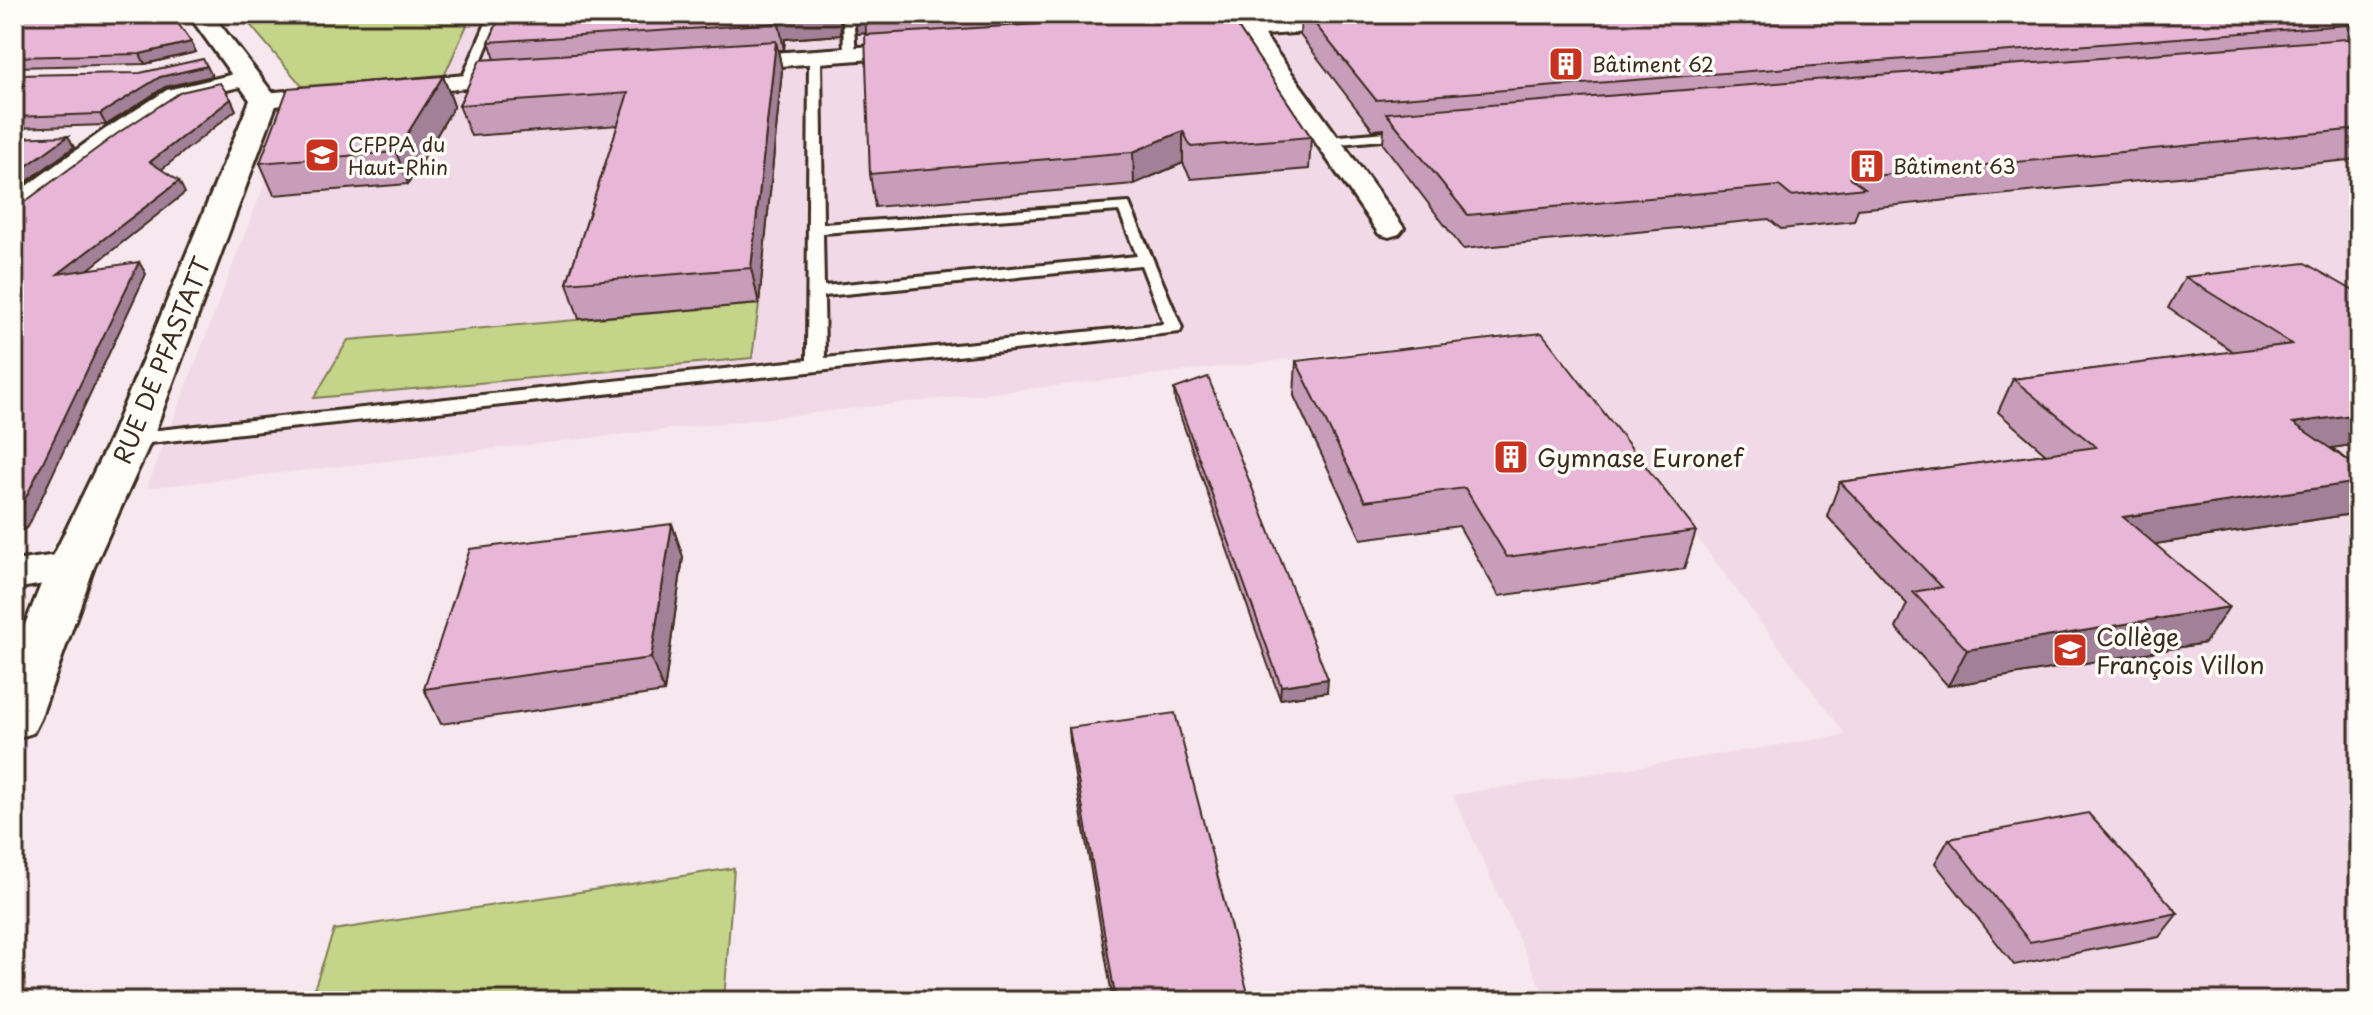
<svg xmlns="http://www.w3.org/2000/svg" width="2373" height="1015" font-family="'Playpen Sans',sans-serif">
	<style>
		.built { fill: #f2d9e7 }
		.green { fill: #c4d489; stroke: #807f54; stroke-width: 2 }
		.lines { fill: none; stroke-linecap: round; stroke-linejoin: round }
		.service-casing { stroke: #3b2a1e; stroke-width: 6 }
		.minor-casing { stroke: #3b2a1e; stroke-width: 6 }
		.tertiary-casing { stroke: #3b2a1e; stroke-width: 6 }
		.service { fill: #fdfcf7; fill-rule: evenodd }
		.minor { fill: #fdfcf7; fill-rule: evenodd }
		.tertiary { fill: #fdfcf7; fill-rule: evenodd }
		.wall { fill: #c89dba; stroke: #3b2a1e; stroke-width: 2 }
		.shaded-wall { fill: #a28097; stroke: #3b2a1e; stroke-width: 2 }
		.building { fill: #e8b7d8; stroke: #3b2a1e; stroke-width: 2 }
		.labels { text-anchor: middle; dominant-baseline: central; stroke-width: 7; stroke-linejoin: round; paint-order: stroke }
		.far-poi-label { font-size: 20px; fill: #3b2a1e; stroke: #fdfcf7; text-anchor: start }
		.street-label { font-size: 24px; fill: #3b2a1e; stroke: #fdfcf7 }
		.poi-label { font-size: 24px; fill: #3b2a1e; stroke: #fdfcf7; text-anchor: start }
	</style>
	<rect width="100%" height="100%" fill="#f7e7ee"/>
	<filter id="ink" filterUnits="userSpaceOnUse"><feTurbulence type="fractalNoise" baseFrequency=".0125" numOctaves="2"/><feDisplacementMap in="SourceGraphic" scale="16" xChannelSelector="R" yChannelSelector="G"/><feConvolveMatrix kernelMatrix="1 2 1 2 8 2 1 2 1" color-interpolation-filters="sRGB"/></filter>
	<g filter="url(#ink)">
		<path class="built" d="M241,14H2342L2359,21V1001H1547L1453,795L1846,735L1541,331L147,488L302,86Z"/>
		<path class="green" d="M241,14H472L444,76L302,86Z
			M759,304L752,358L314,398L348,340Z
			M734,868L724,1001H310L334,930Z"/>
		<g class="lines">
			<defs>
				<path id="service" d="M490,14H500L473,81L463,84L461,81Z
					M843,14H853L856,55L850,58L844,55Z
					M815,53L821,56L823,224L1129,203L1182,328L1180,332L131,445L122,439L131,433L807,360L809,56ZM1119,211L1137,256L824,286L823,233ZM1141,265L1164,324L825,358L824,296Z
					M1410,130L1415,131V137L1328,145L1321,141L1328,137Z"/>
				<path id="minor" d="M1227,14H1249L1255,22L1361,17L1364,22L1361,27L1353,29L1264,35L1404,228L1399,234L1389,237L1379,234L1242,36L1185,40L1174,33L1185,26L1233,23Z
					M918,43L926,45L930,50L926,55L726,70L718,68L714,63L718,58L726,56Z
					M523,70L532,72L535,77L532,82L264,107L255,105L252,100L255,95L264,93Z
					M247,71L256,73L259,78L256,83L185,100L122,142L24,215L14,218V195L104,130L167,90Z
					M71,553L86,557L92,567L86,577L14,589V561Z"/>
				<path id="tertiary" d="M188,14H212L278,100L152,439L94,567L40,719L33,733L14,739V652L48,567L110,439L250,100Z"/>
			</defs>
			<use href="#service" class="service-casing"/>
			<use href="#minor" class="minor-casing"/>
			<use href="#tertiary" class="tertiary-casing"/>
			<use href="#service" class="service"/>
			<use href="#minor" class="minor"/>
			<use href="#tertiary" class="tertiary"/>
		</g>
		<path class="wall" d="M14,14L126,21L191,42L196,52L145,64L14,67Z
			M501,14H840L841,35L785,39L784,50H778L782,70L759,304L579,319L567,283L618,125L471,136L459,105L495,59L489,42Z
			M854,14H1229L1311,137L1309,169L1191,179L1183,163L1134,184L875,207L870,174L867,35L866,33L857,34Z
			M1285,14H2356L2359,15V159L1858,209L1854,221L1781,229L1769,219L1463,249L1383,144L1384,129L1373,130L1300,35L1301,16L1287,17Z
			M14,75L212,76L165,87L106,125L14,128Z
			M443,76L454,106L408,184L274,195L260,163Z
			M2185,277L2359,294V444L2331,448L2359,468V504L2352,514L2155,544L2205,643L1948,686L1896,628L1907,604L1827,516L1840,482L2046,454L1998,412L2013,379L2234,352L2168,308Z
			M1296,361L1696,531L1684,569L1499,596L1459,526L1361,539L1294,396Z
			M1174,389L1327,692L1280,699L1175,401Z
			M672,524L683,557L664,692L441,724L424,689Z
			M1069,728L1250,1001H1113L1071,753Z
			M1949,839L2178,913L2159,937L2014,965L1935,863Z"/>
		<path class="shaded-wall" d="M117,14H138L108,32L103,22Z
			M780,14H840L841,35L785,39L784,50L779,23Z
			M854,14H865L866,33L857,34Z
			M776,41L782,70L759,304L751,268Z
			M191,42L196,52L145,64L140,54Z
			M207,66L212,76L165,87L106,125L100,114L160,77Z
			M443,76L454,106L408,184L396,152Z
			M231,99L236,110L156,174L150,162Z
			M1183,131V163L1134,184L1133,152Z
			M68,136L74,147L14,191V175Z
			M179,181L185,193L66,287L58,274Z
			M139,262L146,274L28,527L14,535V516Z
			M2359,414V444L2271,457L2293,423Z
			M2359,482V504L2352,514L2103,552L2123,517Z
			M672,524L683,557L664,692L651,658Z
			M2229,607L2205,643L1948,686L1967,650Z
			M1328,679L1327,692L1280,699L1281,686Z"/>
		<path class="building" d="M14,14H117L103,22L175,19L191,42L140,54L14,57Z
			M501,14H780L779,23L489,42Z
			M864,14H923L864,18Z
			M1195,14H1229L1311,137L1191,147L1183,131L1133,152L870,174L865,35Z
			M1307,14H2356L2359,15V24L1376,100Z
			M2359,38V129L1851,178L1865,188L1791,196L1779,186L1468,215L1386,113Z
			M776,41L751,268L567,283L628,93L459,105L480,60Z
			M203,59L207,66L160,77L100,114L14,117V75L140,73Z
			M443,76L396,152L260,163L288,88Z
			M220,83L231,99L150,162L179,181L58,274L139,262L18,514L14,516V207L19,206L118,133L181,92Z
			M68,136L14,175V138Z
			M2305,263L2359,294V414L2293,423L2359,468V482L2123,517L2229,607L1967,650L1913,592L1942,587L1840,482L2096,447L2013,379L2292,344L2185,277Z
			M1542,333L1696,531L1507,557L1465,488L1365,501L1296,361Z
			M1208,377L1328,679L1281,686L1174,389Z
			M672,524L651,658L424,689L470,549Z
			M1175,713L1250,1001H1116L1069,728Z
			M2088,813L2178,913L2030,942L1949,839Z"/>
	</g>
	<defs>
		<symbol id="building-square" viewBox="-11 -11 22 22"><rect x="-9" y="-9" width="18" height="18" rx="4" fill="#c8321e" stroke="#fdfcf7"/><path d="M-4-6H4V6H1V3H-1V6H-4ZM-2.5-4.3h1.7v1.8h-1.7ZM.8-4.3h1.7v1.8H.8ZM-2.5-1h1.7V.8h-1.7ZM.8-1h1.7V.8H.8Z" fill="#fff"/></symbol>
		<symbol id="university-square" viewBox="-11 -11 22 22"><rect x="-9" y="-9" width="18" height="18" rx="4" fill="#c8321e" stroke="#fdfcf7"/><path d="M0-5L7-2L0 1L-7-2ZM-4 1L0 2.5L4 1V4Q0 6-4 4Z" fill="#fff"/></symbol>
		<symbol id="school-square" viewBox="-11 -11 22 22"><rect x="-9" y="-9" width="18" height="18" rx="4" fill="#c8321e" stroke="#fdfcf7"/><path d="M0-5L7-2L0 1L-7-2ZM-4 1L0 2.5L4 1V4Q0 6-4 4Z" fill="#fff"/></symbol>
	</defs>
	<g fill-rule="evenodd">
		<use href="#building-square" x="1546" y="44" width="40" height="40"/>
		<use href="#university-square" x="302" y="135" width="40" height="40"/>
		<use href="#building-square" x="1847" y="146" width="40" height="40"/>
		<use href="#building-square" x="1491" y="437" width="40" height="40"/>
		<use href="#school-square" x="2050" y="630" width="40" height="40"/>
	</g>
	<g class="labels">
		<g class="far-poi-label">
			<text x="1592" y="64">Bâtiment 62</text>
			<text x="348" y="144">CFPPA du<tspan x="348" dy="23">Haut-Rhin</tspan></text>
			<text x="1893" y="166">Bâtiment 63</text>
		</g>
		<g class="street-label">
			<text transform="translate(161 360) rotate(-68)">RUE DE PFASTATT</text>
		</g>
		<g class="poi-label">
			<text x="1537" y="457">Gymnase Euronef</text>
			<text x="2096" y="636">Collège<tspan x="2096" dy="28">François Villon</tspan></text>
		</g>
	</g>
	<rect width="2373" height="1015" fill="none" stroke="#fdfcf7" stroke-width="48"/>
	<rect x="24" y="24" width="2325" height="967" fill="none" stroke="#3b2a1e" stroke-width="3" filter="url(#ink)"/>
</svg>
